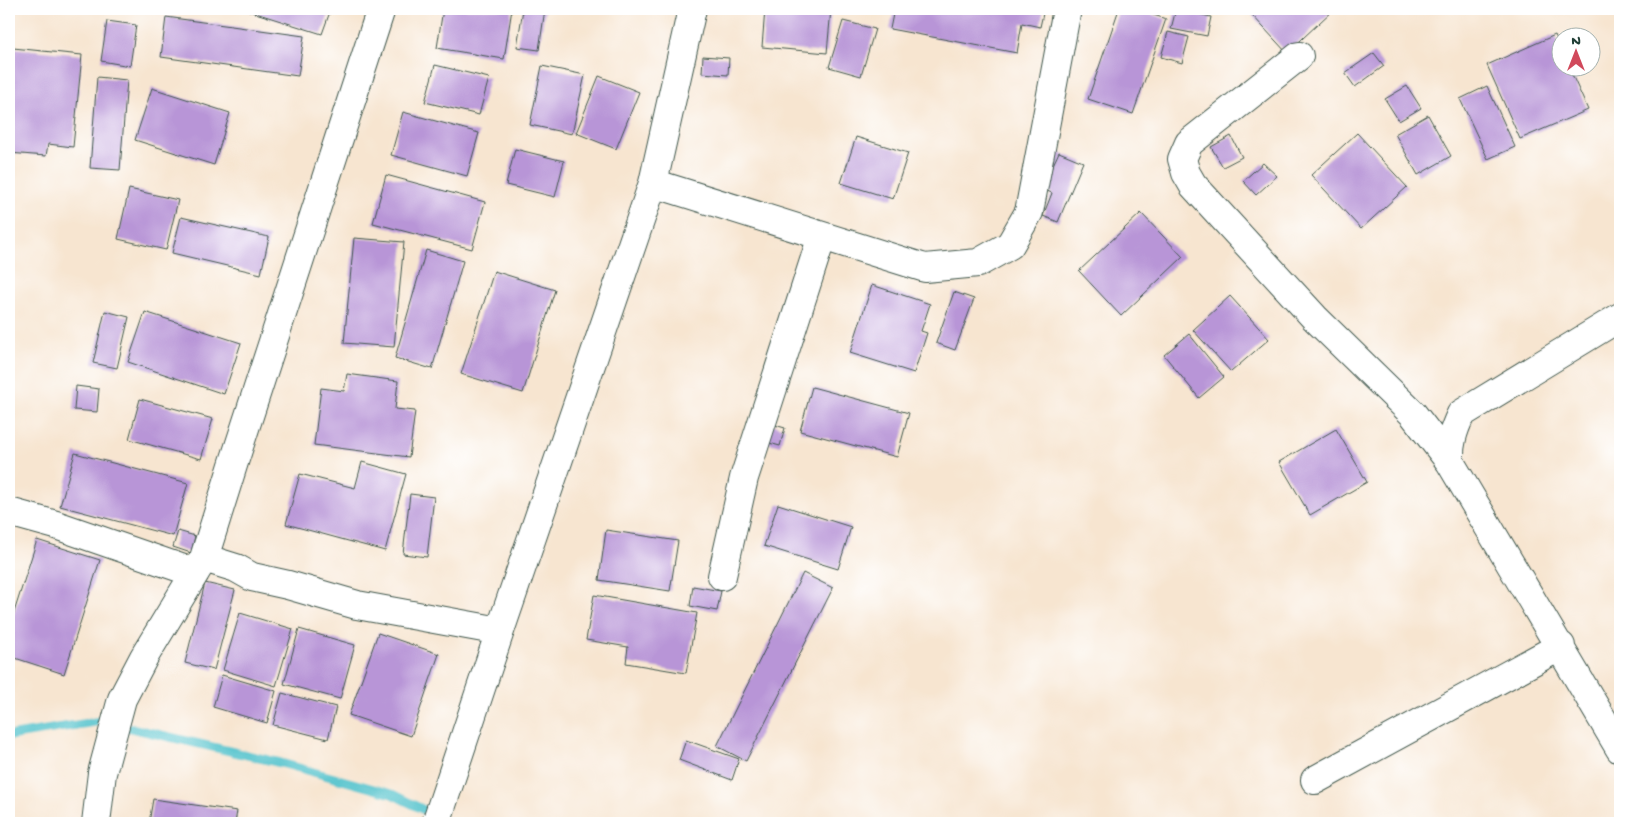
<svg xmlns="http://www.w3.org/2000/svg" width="1629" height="832" font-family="'Gochi Hand',sans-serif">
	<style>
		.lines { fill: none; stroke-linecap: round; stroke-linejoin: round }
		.stream { stroke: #55c3cc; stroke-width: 9 }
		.building { fill: #b895d7 }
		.street-casing { stroke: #3f564b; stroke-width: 30 }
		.street { stroke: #fff; stroke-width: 28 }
	</style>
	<rect width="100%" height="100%" fill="#fff"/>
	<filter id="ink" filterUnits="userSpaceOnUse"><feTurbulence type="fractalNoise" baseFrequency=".02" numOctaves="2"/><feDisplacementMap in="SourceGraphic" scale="10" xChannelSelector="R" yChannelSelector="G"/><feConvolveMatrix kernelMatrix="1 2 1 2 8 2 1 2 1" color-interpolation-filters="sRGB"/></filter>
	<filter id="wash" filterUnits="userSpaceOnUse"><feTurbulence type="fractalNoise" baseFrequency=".0096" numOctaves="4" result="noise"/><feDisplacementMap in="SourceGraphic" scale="20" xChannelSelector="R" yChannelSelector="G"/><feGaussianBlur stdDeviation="1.12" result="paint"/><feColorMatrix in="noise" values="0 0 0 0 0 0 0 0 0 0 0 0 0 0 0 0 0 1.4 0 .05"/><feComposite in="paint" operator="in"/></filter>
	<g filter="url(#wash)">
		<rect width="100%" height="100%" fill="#f7e5d0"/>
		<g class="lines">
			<path class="stream" d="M9,736L101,721L281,763L392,794L436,816"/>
		</g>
		<g id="blocks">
			<path class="building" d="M243,9H331L322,34Z
				M443,9H512L504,59L437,48Z
				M523,9H545L539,50L517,47Z
				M765,9H831L827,53L762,47Z
				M894,9H1044L1040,27L1022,23L1017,53L890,29Z
				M1119,9H1135L1166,19L1133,114L1088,99Z
				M1176,9L1211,17L1207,36L1171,29Z
				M1259,9H1334L1287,53L1252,15Z
				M166,17L304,36L298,76L161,57Z
				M107,21L136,25L130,66L101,61Z
				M843,21L875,29L861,76L829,67Z
				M1168,32L1189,37L1182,63L1161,57Z
				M1555,35L1562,50V68H1569L1588,110L1520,139L1487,65Z
				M13,48L82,55L73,147L48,144L46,156L9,153V91Z
				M1374,53L1384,66L1355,87L1345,73Z
				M703,56L729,58L728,75L702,73Z
				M435,65L489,78L479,115L425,102Z
				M542,66L585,75L572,134L530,125Z
				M599,76L639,92L616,149L576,133Z
				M97,77L127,80L120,170L90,168Z
				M1407,86L1421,108L1399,121L1385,99Z
				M1487,86L1515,147L1488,159L1460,99Z
				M152,88L230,113L214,165L135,140Z
				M403,112L479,133L467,176L391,155Z
				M1428,115L1451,156L1418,175L1395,134Z
				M1357,133L1407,187L1361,229L1311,175Z
				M1231,136L1242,157L1223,167L1211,147Z
				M856,137L908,153L893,199L841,183Z
				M515,149L564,161L555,197L506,185Z
				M1059,152L1083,162L1058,222L1043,216L1052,193L1042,189Z
				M1263,163L1277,176L1256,195L1243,181Z
				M386,175L485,202L472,249L373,223Z
				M129,189L178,200L166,250L118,239Z
				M1141,213L1183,257L1121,316L1079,271Z
				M181,217L269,237L261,274L172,253Z
				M354,238L404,242L394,347L344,343Z
				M426,250L463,261L432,369L395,358Z
				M494,271L555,290L523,393L461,374Z
				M872,285L930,304L921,331L927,333L914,373L850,353Z
				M954,292L974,299L955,350L936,343Z
				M1230,296L1269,339L1231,372L1193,330Z
				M105,311L129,317L117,368L93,363Z
				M145,312L241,343L224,394L128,362Z
				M1189,334L1224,377L1199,398L1164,355Z
				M347,374L398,381L395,409L415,411L409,457L314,445L321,388L344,391Z
				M76,386L99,389L97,412L74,410Z
				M812,387L909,413L897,457L800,431Z
				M140,399L213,419L201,459L129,439Z
				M768,423L785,428L780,446L762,441Z
				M1336,429L1367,482L1310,515L1279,462Z
				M75,453L188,483L173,536L60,506Z
				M362,462L406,474L385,551L286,524L300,474L355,488Z
				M410,494L434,497L427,557L403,554Z
				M778,504L851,527L838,569L764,546Z
				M606,530L678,541L670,591L599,580Z
				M178,531L195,536L191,553L173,547Z
				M37,540L100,560L64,674L9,656V628Z
				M803,573L833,588L746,761L717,746Z
				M205,583L235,590L214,670L185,663Z
				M693,586L721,591L717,611L690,606Z
				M594,595L697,613L686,673L626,663L628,647L586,640Z
				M240,613L293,629L276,686L223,670Z
				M299,629L355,645L340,699L284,684Z
				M378,633L439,654L411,736L349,715Z
				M222,675L276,691L267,723L213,707Z
				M282,693L336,707L328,739L273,725Z
				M686,740L739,759L732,780L679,760Z
				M153,799L237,811L235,823H149Z"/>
		</g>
	</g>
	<g filter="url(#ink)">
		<use href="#blocks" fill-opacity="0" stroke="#3f564b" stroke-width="1"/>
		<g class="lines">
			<defs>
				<path id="street" d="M1299,56L1189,143L1182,159L1186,173L1193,185L1315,318L1413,414L1450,462L1620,749
					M653,183L925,268L978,263L1010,245L1029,212L1067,9
					M1450,462C1449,444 1453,431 1461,414L1620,317
					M9,512L56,525L195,573
					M204,558L236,568L252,577L288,585L357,605L500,631
					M722,576L744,478L822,236
					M1315,780L1561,646
					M96,823L102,773L122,699L144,657L204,558L234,462L381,9
					M436,823L500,631L653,183L692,9"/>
			</defs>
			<use href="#street" class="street-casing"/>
			<use href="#street" class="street"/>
		</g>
	</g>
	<rect width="1629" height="832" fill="none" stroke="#fff" stroke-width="30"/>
	<g transform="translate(1576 52)"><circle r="24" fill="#ffffff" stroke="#a5b1ae"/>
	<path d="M0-4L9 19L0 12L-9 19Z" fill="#d1495b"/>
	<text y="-8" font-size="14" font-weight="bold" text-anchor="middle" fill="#1f3d34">N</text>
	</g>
</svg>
